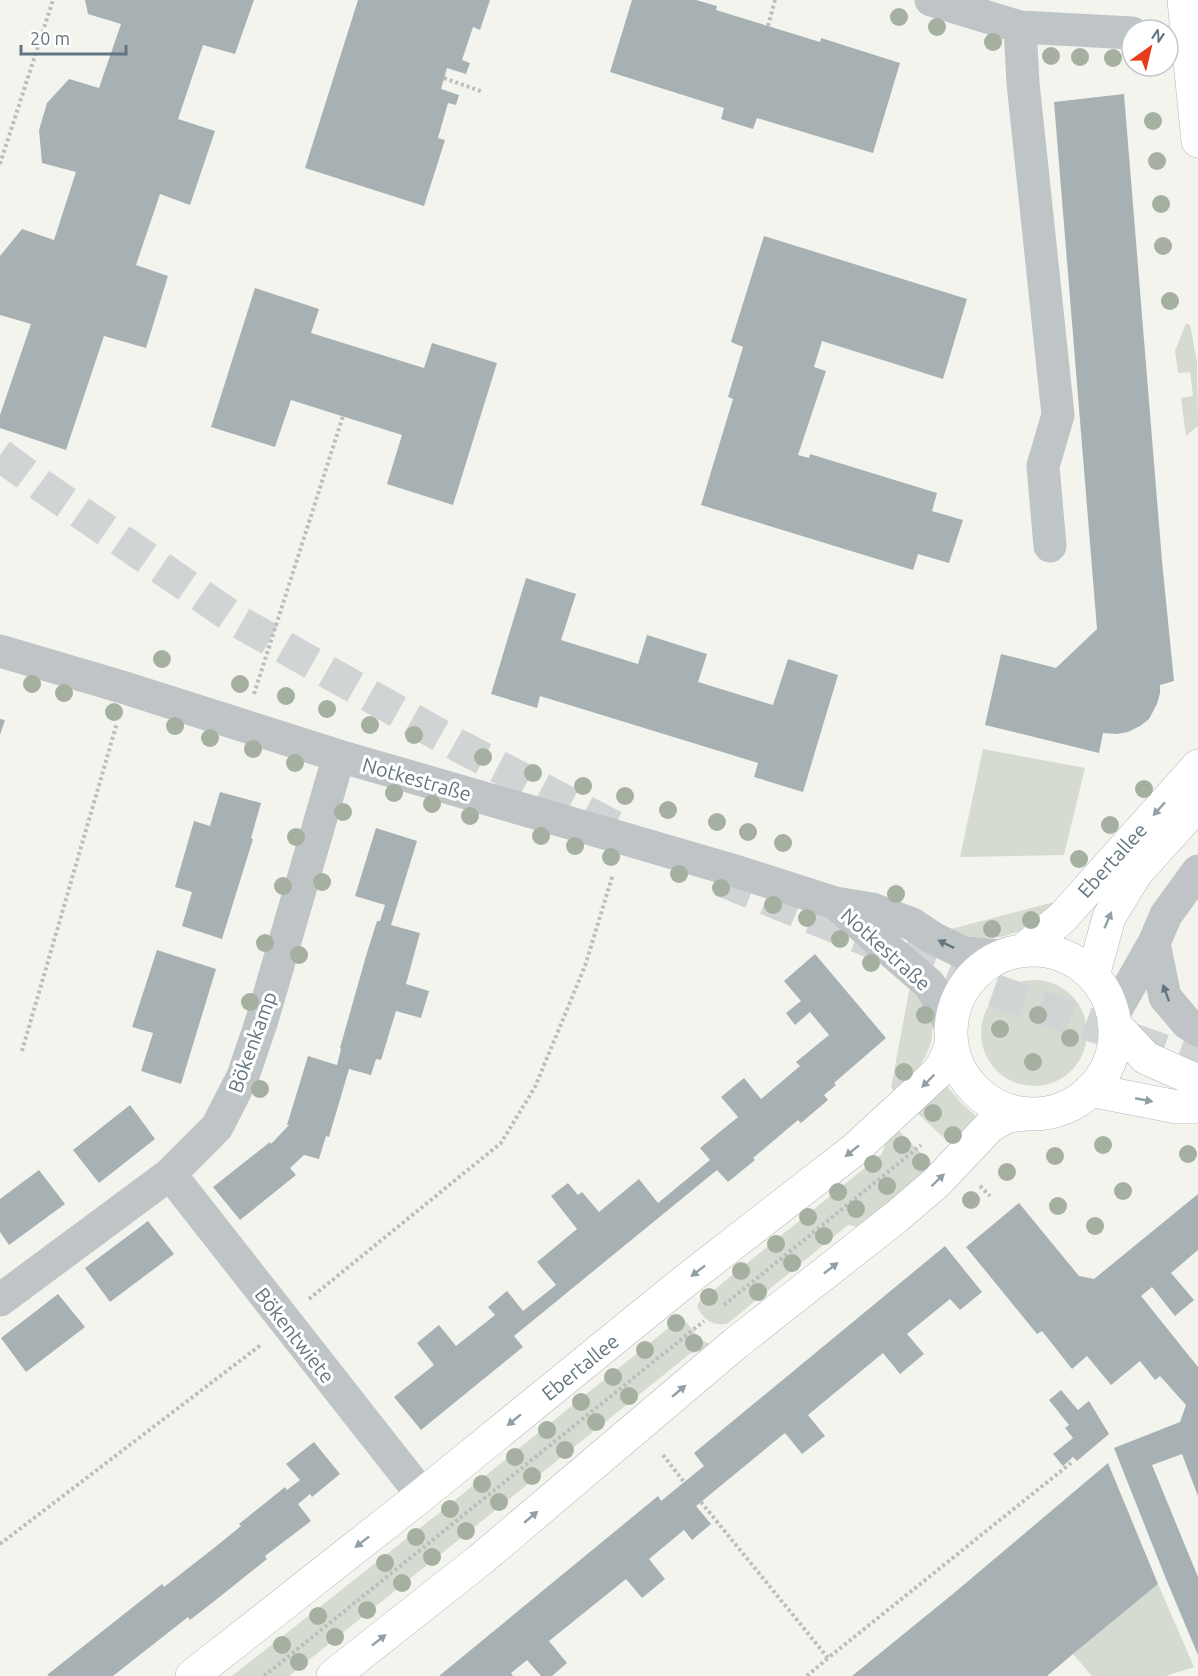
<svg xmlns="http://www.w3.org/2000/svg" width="1198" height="1676" font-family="Ubuntu,sans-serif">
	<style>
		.green { fill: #d5dbd0 }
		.building { fill: #a7b1b4 }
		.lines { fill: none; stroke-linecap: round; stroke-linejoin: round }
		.minor-tunnel { stroke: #d0d4d4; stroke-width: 33; stroke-dasharray: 33 16; stroke-linecap: butt }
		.major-casing { stroke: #b2b7ba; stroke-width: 34 }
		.path { stroke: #bbbdbf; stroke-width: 4; stroke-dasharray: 3 3; stroke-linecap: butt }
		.minor { stroke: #bfc4c6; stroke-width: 33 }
		.major { stroke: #fff; stroke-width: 33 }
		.tree { fill: #a6b0a1 }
		.oneway { fill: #919fa7 }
		.oneway2 { fill: #627681 }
		.labels { text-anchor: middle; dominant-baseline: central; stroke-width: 6; stroke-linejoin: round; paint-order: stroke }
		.street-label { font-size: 20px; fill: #627681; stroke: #fff }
	</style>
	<rect width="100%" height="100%" fill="#f4f4ef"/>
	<path class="green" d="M1186,323L1190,325L1197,361L1198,426L1186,436L1181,398L1193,396L1190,372L1178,373L1175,351Z
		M983,749L1085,768L1064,855L960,857Z
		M1054,902L1058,904L1027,929L1001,937L970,939L951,929Z
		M981 1033a53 53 0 1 1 106 0a53 53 0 1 1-106 0Z
		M912,986C918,996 924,1005 929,1015C942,1044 915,1074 897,1092L891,1088L909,991Z
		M947,1086L961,1103L976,1116L955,1148L916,1112Z
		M896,1128L936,1168L863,1228L848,1225L727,1324C713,1326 703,1320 697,1306L699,1302L882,1154L888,1135Z
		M682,1317L701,1340L713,1345L712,1349L691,1353L289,1676H232L439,1513Z
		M1158,1584L1194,1667L1166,1676H1092L1073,1654Z"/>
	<path class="building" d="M85,0H254L235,54L203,45L178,119L215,131L190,205L160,194L136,265L168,276L146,348L104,336L66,450L0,428V415L31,324L0,315V256L22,229L54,240L76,172L42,163L39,130L47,103L69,79L99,88L121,24L88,14Z
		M358,0H490L480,30L473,27L462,60L470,63L466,74L447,68L441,89L459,95L456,105L448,103L438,138L445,140L424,206L305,168Z
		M632,0H696L717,6L716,10L820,42L821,38L900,63L873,153L757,118L753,129L721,119L724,108L610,72Z
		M1124,94L1162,561L1174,681L1160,685V693L1157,704L1149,719L1140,726L1128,732L1117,734L1103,733L1099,753L985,725L1001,654L1056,668L1097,629L1054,102Z
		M764,236L967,299L943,379L822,341L814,367L826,371L798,455L809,458L810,454L937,493L932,511L963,520L949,563L918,554L913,570L701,505L733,399L728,397L743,347L731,342Z
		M255,288L319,309L311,333L424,368L432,343L497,363L453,505L387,484L402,435L291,400L275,447L211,427Z
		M526,578L576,594L561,640L638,664L647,635L707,654L698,682L773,705L788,659L838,675L803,792L754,777L758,763L540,696L537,708L491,694Z
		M0,719L5,720L0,735Z
		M220,792L261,803L251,838L253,839L222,939L182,926L192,892L175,887L194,821L210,826Z
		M376,828L417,841L391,925L420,933L406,984L429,991L421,1018L396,1011L381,1060L376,1059L371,1075L349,1069L329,1137L326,1136L319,1159L304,1155L290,1168L296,1175L240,1220L213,1187L270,1142L271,1144L289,1125H287L308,1056L337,1065L341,1049L340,1048L366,956L377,921H380L385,905L355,896Z
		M157,950L216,969L181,1084L141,1071L153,1033L132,1027Z
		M815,954L886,1038L834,1083L836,1085L824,1095L828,1100L801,1123L798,1120L753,1158L755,1160L728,1182L717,1170L514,1336L523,1347L421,1430L394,1397L434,1365L417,1343L439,1325L456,1346L495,1315L488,1307L507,1291L523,1311L556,1285L537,1262L577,1229L551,1196L568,1183L578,1195L582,1192L599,1212L639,1179L658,1203L710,1160L700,1148L738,1117L721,1097L744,1078L761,1099L800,1066L796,1062L829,1035L810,1012L795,1025L786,1013L801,1001L784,981Z
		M130,1105L155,1139L99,1183L73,1150Z
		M39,1170L65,1204L9,1245L0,1232V1199Z
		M1198,1194V1250L1171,1273L1194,1300L1175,1316L1152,1287L1141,1296L1198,1367V1496L1182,1454L1152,1465L1198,1577V1655L1166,1579L1114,1448L1180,1422L1186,1405L1160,1376L1155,1380L1140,1361L1111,1385L1087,1356L1072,1369L1042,1331L1037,1334L966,1247L1019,1203L1079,1276L1094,1279Z
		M148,1221L174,1254L110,1302L85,1268Z
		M945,1246L982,1292L960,1310L950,1299L907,1334L924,1354L900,1374L883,1353L808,1415L825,1436L802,1454L785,1433L696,1506L711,1524L692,1540L684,1530L649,1559L665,1579L642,1598L626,1579L549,1641L567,1663L552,1676H541L527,1660L511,1673L513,1676H439L658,1496L661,1501L704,1466L694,1453Z
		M58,1294L85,1327L26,1372L1,1338Z
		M1061,1390L1078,1410L1089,1401L1109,1434L1077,1461L1073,1457L1063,1466L1053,1454L1073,1438L1065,1428L1069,1425L1049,1400Z
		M314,1442L340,1474L312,1497L310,1494L298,1504L311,1521L265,1556L267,1559L217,1599L190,1620L188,1617L113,1676H49L47,1675L162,1584L164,1587L214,1548L241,1526L239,1524L285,1487L287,1490L300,1480L286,1464Z
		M1108,1463L1158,1584L1073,1654L1047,1676H852L954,1593Z"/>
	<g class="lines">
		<path class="minor-tunnel" d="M0,455L42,486L241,623L459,746L618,829
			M721,880L963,979L1198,1063"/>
		<defs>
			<path id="major" d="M1184,0L1198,141
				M951 1032a82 82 0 1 1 164 0a82 82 0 1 1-164 0Z
				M1022,951L1062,918L1198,766
				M1093,976L1109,917L1136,873L1198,804
				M1114,1024L1146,1058L1189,1077L1198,1085
				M1090,1090L1177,1107H1198
				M192,1676L422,1495L685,1281L855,1149L937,1073L943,1065L952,1044
				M333,1676L480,1560L736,1343L895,1218L936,1183L990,1126L1007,1116L1026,1114"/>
		</defs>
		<use href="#major" class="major-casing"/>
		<path class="path" d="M768,26L775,0
			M444,78L483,92
			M0,164L53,0
			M254,694L343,416
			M22,1051L117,723
			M980,1186L990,1196
			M309,1299L501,1143L535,1087L585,966L613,874
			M724,1305L921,1145
			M663,1455L684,1482
			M701,1502L828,1658L1071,1463
			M0,1544L262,1344
			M264,1676L704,1321
			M807,1676L828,1658"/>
		<path class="minor" d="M931,0L1020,27L1132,33
			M1020,27L1023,83L1058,415L1043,466L1050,546
			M0,651L122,687L339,756L732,870L835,903L872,909L912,924L933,938L964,953L1002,956
			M836,904L929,984L938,998L951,1028
			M1154,943L1165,997L1187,1023L1198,1030
			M1113,1015L1154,943L1166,915L1198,871
			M170,1174L422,1495
			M0,1300L170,1174L217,1127L243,1076L262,1020L339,756"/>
		<use href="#major" class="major"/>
	</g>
	<g class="tree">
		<circle cx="899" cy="17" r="9"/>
		<circle cx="937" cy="27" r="9"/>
		<circle cx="993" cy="42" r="9"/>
		<circle cx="1051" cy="56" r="9"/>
		<circle cx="1080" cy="57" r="9"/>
		<circle cx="1113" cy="58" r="9"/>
		<circle cx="1153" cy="121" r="9"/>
		<circle cx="1157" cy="161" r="9"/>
		<circle cx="1161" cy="204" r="9"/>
		<circle cx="1163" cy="246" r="9"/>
		<circle cx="1170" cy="301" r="9"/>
		<circle cx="162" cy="659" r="9"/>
		<circle cx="32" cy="684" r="9"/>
		<circle cx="240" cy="684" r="9"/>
		<circle cx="64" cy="693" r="9"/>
		<circle cx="286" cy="696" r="9"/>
		<circle cx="327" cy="709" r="9"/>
		<circle cx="114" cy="712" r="9"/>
		<circle cx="370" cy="725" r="9"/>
		<circle cx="175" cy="726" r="9"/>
		<circle cx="414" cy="735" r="9"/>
		<circle cx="210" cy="738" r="9"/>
		<circle cx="253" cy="749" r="9"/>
		<circle cx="483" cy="757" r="9"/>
		<circle cx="295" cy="763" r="9"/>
		<circle cx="533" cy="773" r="9"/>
		<circle cx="583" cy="786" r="9"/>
		<circle cx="1144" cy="789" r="9"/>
		<circle cx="394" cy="793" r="9"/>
		<circle cx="625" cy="796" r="9"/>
		<circle cx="432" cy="804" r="9"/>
		<circle cx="668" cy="810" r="9"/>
		<circle cx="343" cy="812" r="9"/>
		<circle cx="470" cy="816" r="9"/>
		<circle cx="717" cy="822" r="9"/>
		<circle cx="1110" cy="825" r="9"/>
		<circle cx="748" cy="832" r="9"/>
		<circle cx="541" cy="836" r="9"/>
		<circle cx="296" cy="837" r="9"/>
		<circle cx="783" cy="843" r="9"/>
		<circle cx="575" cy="846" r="9"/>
		<circle cx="611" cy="857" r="9"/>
		<circle cx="1079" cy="859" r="9"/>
		<circle cx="679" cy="874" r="9"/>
		<circle cx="322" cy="882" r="9"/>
		<circle cx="283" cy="886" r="9"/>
		<circle cx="721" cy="888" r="9"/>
		<circle cx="896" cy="894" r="9"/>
		<circle cx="773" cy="905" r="9"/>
		<circle cx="807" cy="918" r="9"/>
		<circle cx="1031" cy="920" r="9"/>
		<circle cx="992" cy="929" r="9"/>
		<circle cx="840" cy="939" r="9"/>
		<circle cx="265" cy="943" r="9"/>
		<circle cx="299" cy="955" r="9"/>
		<circle cx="871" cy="963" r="9"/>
		<circle cx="250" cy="1002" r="9"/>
		<circle cx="925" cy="1015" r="9"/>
		<circle cx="1038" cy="1015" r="9"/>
		<circle cx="1000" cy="1029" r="9"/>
		<circle cx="1070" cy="1038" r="9"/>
		<circle cx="1033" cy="1062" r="9"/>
		<circle cx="904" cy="1072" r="9"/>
		<circle cx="260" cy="1089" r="9"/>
		<circle cx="933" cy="1113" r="9"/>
		<circle cx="953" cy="1135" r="9"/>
		<circle cx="902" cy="1145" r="9"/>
		<circle cx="1103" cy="1145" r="9"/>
		<circle cx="1188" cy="1154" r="9"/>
		<circle cx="1055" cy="1156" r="9"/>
		<circle cx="921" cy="1162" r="9"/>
		<circle cx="873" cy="1164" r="9"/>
		<circle cx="1007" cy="1172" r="9"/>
		<circle cx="887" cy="1186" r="9"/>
		<circle cx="1123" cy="1191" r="9"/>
		<circle cx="838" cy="1192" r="9"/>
		<circle cx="971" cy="1200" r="9"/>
		<circle cx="1058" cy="1206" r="9"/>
		<circle cx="856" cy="1209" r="9"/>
		<circle cx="808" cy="1217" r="9"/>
		<circle cx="1095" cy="1226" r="9"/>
		<circle cx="824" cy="1236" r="9"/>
		<circle cx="776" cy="1244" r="9"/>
		<circle cx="792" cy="1263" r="9"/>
		<circle cx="741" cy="1271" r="9"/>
		<circle cx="758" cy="1292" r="9"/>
		<circle cx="709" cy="1297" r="9"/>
		<circle cx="676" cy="1323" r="9"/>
		<circle cx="694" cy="1343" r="9"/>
		<circle cx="645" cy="1350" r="9"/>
		<circle cx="613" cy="1377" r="9"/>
		<circle cx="629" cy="1396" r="9"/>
		<circle cx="581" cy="1402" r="9"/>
		<circle cx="596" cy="1422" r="9"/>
		<circle cx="547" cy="1430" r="9"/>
		<circle cx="565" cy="1450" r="9"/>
		<circle cx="515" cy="1457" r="9"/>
		<circle cx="532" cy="1476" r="9"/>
		<circle cx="482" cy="1484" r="9"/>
		<circle cx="499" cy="1502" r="9"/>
		<circle cx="450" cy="1509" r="9"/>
		<circle cx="466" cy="1531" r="9"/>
		<circle cx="416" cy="1537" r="9"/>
		<circle cx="432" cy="1557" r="9"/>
		<circle cx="385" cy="1563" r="9"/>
		<circle cx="402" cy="1583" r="9"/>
		<circle cx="367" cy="1610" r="9"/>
		<circle cx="318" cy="1616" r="9"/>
		<circle cx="335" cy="1637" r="9"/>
		<circle cx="282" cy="1645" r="9"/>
		<circle cx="299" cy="1662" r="9"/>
	</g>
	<defs><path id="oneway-solid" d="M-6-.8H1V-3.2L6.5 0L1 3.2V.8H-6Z" transform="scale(1.5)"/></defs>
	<g class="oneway">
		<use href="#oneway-solid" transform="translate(1159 809) rotate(132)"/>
		<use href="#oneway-solid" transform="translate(1108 920) rotate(-67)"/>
		<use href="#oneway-solid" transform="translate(928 1081) rotate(135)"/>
		<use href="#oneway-solid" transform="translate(1144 1100) rotate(11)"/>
		<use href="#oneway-solid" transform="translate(852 1151) rotate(141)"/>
		<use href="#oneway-solid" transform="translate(938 1180) rotate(-44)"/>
		<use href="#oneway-solid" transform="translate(831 1268) rotate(-38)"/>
		<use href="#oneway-solid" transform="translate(698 1271) rotate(142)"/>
		<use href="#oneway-solid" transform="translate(679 1391) rotate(-40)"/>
		<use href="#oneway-solid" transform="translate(514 1420) rotate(141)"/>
		<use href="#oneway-solid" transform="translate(531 1517) rotate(-40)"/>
		<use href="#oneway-solid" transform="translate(362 1542) rotate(142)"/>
		<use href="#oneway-solid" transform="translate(379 1640) rotate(-38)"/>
	</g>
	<g class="oneway2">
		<use href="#oneway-solid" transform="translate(946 944) rotate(-154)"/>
		<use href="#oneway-solid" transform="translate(1166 993) rotate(-110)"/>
	</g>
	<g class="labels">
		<g class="street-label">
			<text transform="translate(417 779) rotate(16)">Notkestraße</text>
			<text transform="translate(1112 860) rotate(-48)">Ebertallee</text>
			<text transform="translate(886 949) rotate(42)">Notkestraße</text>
			<text transform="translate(252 1042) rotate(-70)">Bökenkamp</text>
			<text transform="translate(295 1335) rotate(52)">Bökentwiete</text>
			<text transform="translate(580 1367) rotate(-39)">Ebertallee</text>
		</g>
	</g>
	<g transform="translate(1150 48) rotate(34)"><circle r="28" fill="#ffffff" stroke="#c0c8cd" stroke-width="1.5"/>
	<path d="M0-4.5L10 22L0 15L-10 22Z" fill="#e73d1d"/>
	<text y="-9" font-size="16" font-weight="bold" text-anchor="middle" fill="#627681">N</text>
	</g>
	<path d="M21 45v9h105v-9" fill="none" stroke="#627681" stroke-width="3"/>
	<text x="30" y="45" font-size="18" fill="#627681" stroke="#ffffff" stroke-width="4.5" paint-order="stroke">20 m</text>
</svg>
